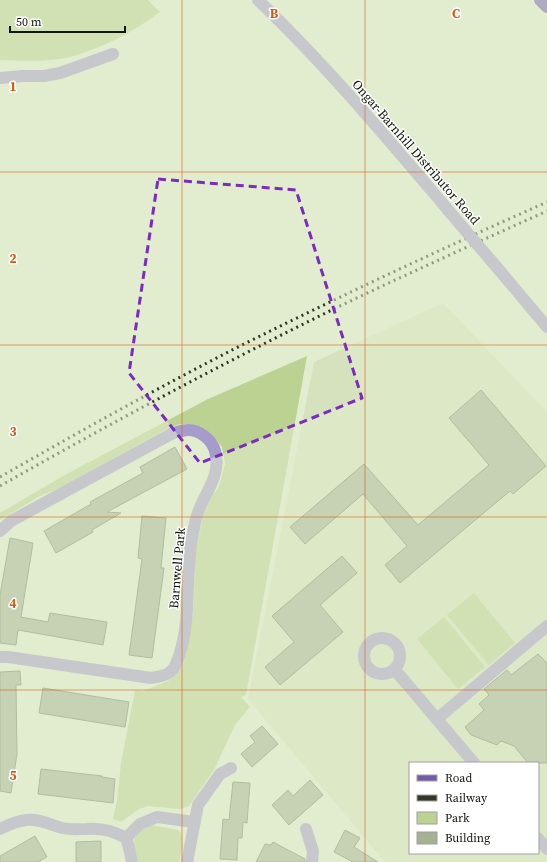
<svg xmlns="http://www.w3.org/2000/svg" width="547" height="862" font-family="'Source Serif 4',serif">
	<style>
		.built { fill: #d5e2bd; fill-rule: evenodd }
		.green { fill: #bcd292 }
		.building { fill: #a6b093; stroke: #788267 }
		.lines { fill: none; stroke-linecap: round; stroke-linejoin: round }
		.minor { stroke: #a69ccb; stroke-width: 12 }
		.major { stroke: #725bae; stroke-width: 12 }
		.rail { stroke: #323729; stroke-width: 3; stroke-dasharray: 2 4; stroke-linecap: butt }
		.minor-bridge { stroke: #a69ccb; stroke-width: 12 }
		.marked { fill: none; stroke: #7b2cbf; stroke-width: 3; stroke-dasharray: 8 5; stroke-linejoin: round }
		.grid { fill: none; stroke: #dd560c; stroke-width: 1; stroke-opacity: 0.55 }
		.labels { text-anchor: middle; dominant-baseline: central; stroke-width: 3; stroke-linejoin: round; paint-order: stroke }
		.street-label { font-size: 13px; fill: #12160b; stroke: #fff }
		.grid-label { font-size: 13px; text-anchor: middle; font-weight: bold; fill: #dd560c; stroke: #fff; stroke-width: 3; stroke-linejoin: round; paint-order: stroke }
	</style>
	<rect width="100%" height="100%" fill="#e1edce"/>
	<path class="built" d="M443,303L547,412V862H385L248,699L314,362ZM410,763H538V853H410Z"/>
	<path class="green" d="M0,0H148L160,12C133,32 103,48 70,57C49,62 22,61 0,60Z
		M307,356L246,695L241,697L250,707L235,725L215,768L189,806L180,809L148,806L139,809L121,822L113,819L117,800L121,763L135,690L143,691L168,681L180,670L184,660L191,629L194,601L195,556L199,535L203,517L210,500L219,486L225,464L222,447L212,435L190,424H181L170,427L60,488L40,496L0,520V513L63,476L208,399Z
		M474,593L515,643L489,665L447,615Z
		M444,617L485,667L458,689L417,639Z
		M151,825L178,830L181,833L183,845L179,862H138C137,849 128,843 140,832C143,829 146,827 151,825Z"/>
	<path class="building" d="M481,390L546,466L513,494L510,491L400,583L385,565L407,546L363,494L305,544L290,527L364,464L418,525L489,465L449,418Z
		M175,447L187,469L107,512L121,513L92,530L93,532L56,553L44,531L91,504L90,502L143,473L140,467Z
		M142,516L166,518L161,568H164L152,658L129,655L142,559L138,558Z
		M10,538L33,543L21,617L48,622L50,613L107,622L103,645L18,630L16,645L0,643V595Z
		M342,556L357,573L320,605L343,632L280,685L265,667L294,642L272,616Z
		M538,654L547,663V763H528L514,746L501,741L497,745L471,735L465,727L484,710L479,704L489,695L484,689L507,670L511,675Z
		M20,671L21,685H16L17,754L11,793L0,791V672Z
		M43,688L129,702L125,727L39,713Z
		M262,726L278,744L252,767L241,754L255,742L250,736Z
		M41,769L102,776V777L115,779L113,803L38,794Z
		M310,780L323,795L289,825L272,805L288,790L293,796Z
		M233,782L250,783L247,823L243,822L242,838H238L237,860L220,859L223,819L229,820Z
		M345,830L360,838L354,847L378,862H353L334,852Z
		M35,836L47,857L38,862H0V856Z
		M101,841V862H76V842Z
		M273,842L305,859V862H256L265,844L271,845Z"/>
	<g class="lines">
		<path class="minor" d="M258,0C326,65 387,138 448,210
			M0,78L23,76H44L60,73L113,54
			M500,271L547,327
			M0,531L11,521L173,433C178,432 183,430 188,430C200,430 212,440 215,451C221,471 209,488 201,505C198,512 195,521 194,528C183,573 194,621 176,664C171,675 162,676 151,678L8,657H0
			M364 656a18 18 0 1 1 36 0a18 18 0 1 1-36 0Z
			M395,670L474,763
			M437,719L547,626
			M0,829C8,825 17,821 26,820C39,818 50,825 62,828C71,830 79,829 87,829C100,828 114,831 126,838L129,848L132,862
			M306,829L313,851L312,862
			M126,838L140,824L157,817L194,822
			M538,838L547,849
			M187,862L198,805L220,774L231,768"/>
		<path class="major" d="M540,0L547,7"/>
		<path class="rail" d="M0,477C77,433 154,390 232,350C336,298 441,249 547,202
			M0,486C111,423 225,362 340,306C409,273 478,242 547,211"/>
		<path class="minor-bridge" d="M448,210L500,271"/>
	</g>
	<path d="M0 0H547V862H0ZM158,179L296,190L362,398L200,463L129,373Z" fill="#e1edce" fill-opacity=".55" fill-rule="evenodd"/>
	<path class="marked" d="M158,179L296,190L362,398L200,463L129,373Z"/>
	<path class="grid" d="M182,0V862M365,0V862M0,172H547M0,345H547M0,517H547M0,690H547"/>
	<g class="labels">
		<g class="street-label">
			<text transform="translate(416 152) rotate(49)">Ongar-Barnhill Distributor Road</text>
			<text transform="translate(177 568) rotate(-85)">Barnwell Park</text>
		</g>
	</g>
	<g class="grid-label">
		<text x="274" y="18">B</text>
		<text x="456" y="18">C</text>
		<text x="13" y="91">1</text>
		<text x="13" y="263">2</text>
		<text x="13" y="436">3</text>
		<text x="13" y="608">4</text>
		<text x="13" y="780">5</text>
	</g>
	<rect x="409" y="762" width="130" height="92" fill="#ffffff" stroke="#a0a29d"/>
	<rect x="417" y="775" width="20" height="6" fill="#725bae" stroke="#a0a29d"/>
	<text x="445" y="782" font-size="12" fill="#12160b">Road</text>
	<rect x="417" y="795" width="20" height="6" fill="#323729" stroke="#a0a29d"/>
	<text x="445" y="802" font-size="12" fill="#12160b">Railway</text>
	<rect x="417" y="812" width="20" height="12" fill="#bcd292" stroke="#a0a29d"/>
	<text x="445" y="822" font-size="12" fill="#12160b">Park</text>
	<rect x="417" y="832" width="20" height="12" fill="#a6b093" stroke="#a0a29d"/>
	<text x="445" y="842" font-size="12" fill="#12160b">Building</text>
	<path d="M10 26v6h115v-6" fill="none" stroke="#12160b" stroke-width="2"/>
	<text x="16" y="26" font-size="12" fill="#12160b" stroke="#ffffff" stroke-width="3" paint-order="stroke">50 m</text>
</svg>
